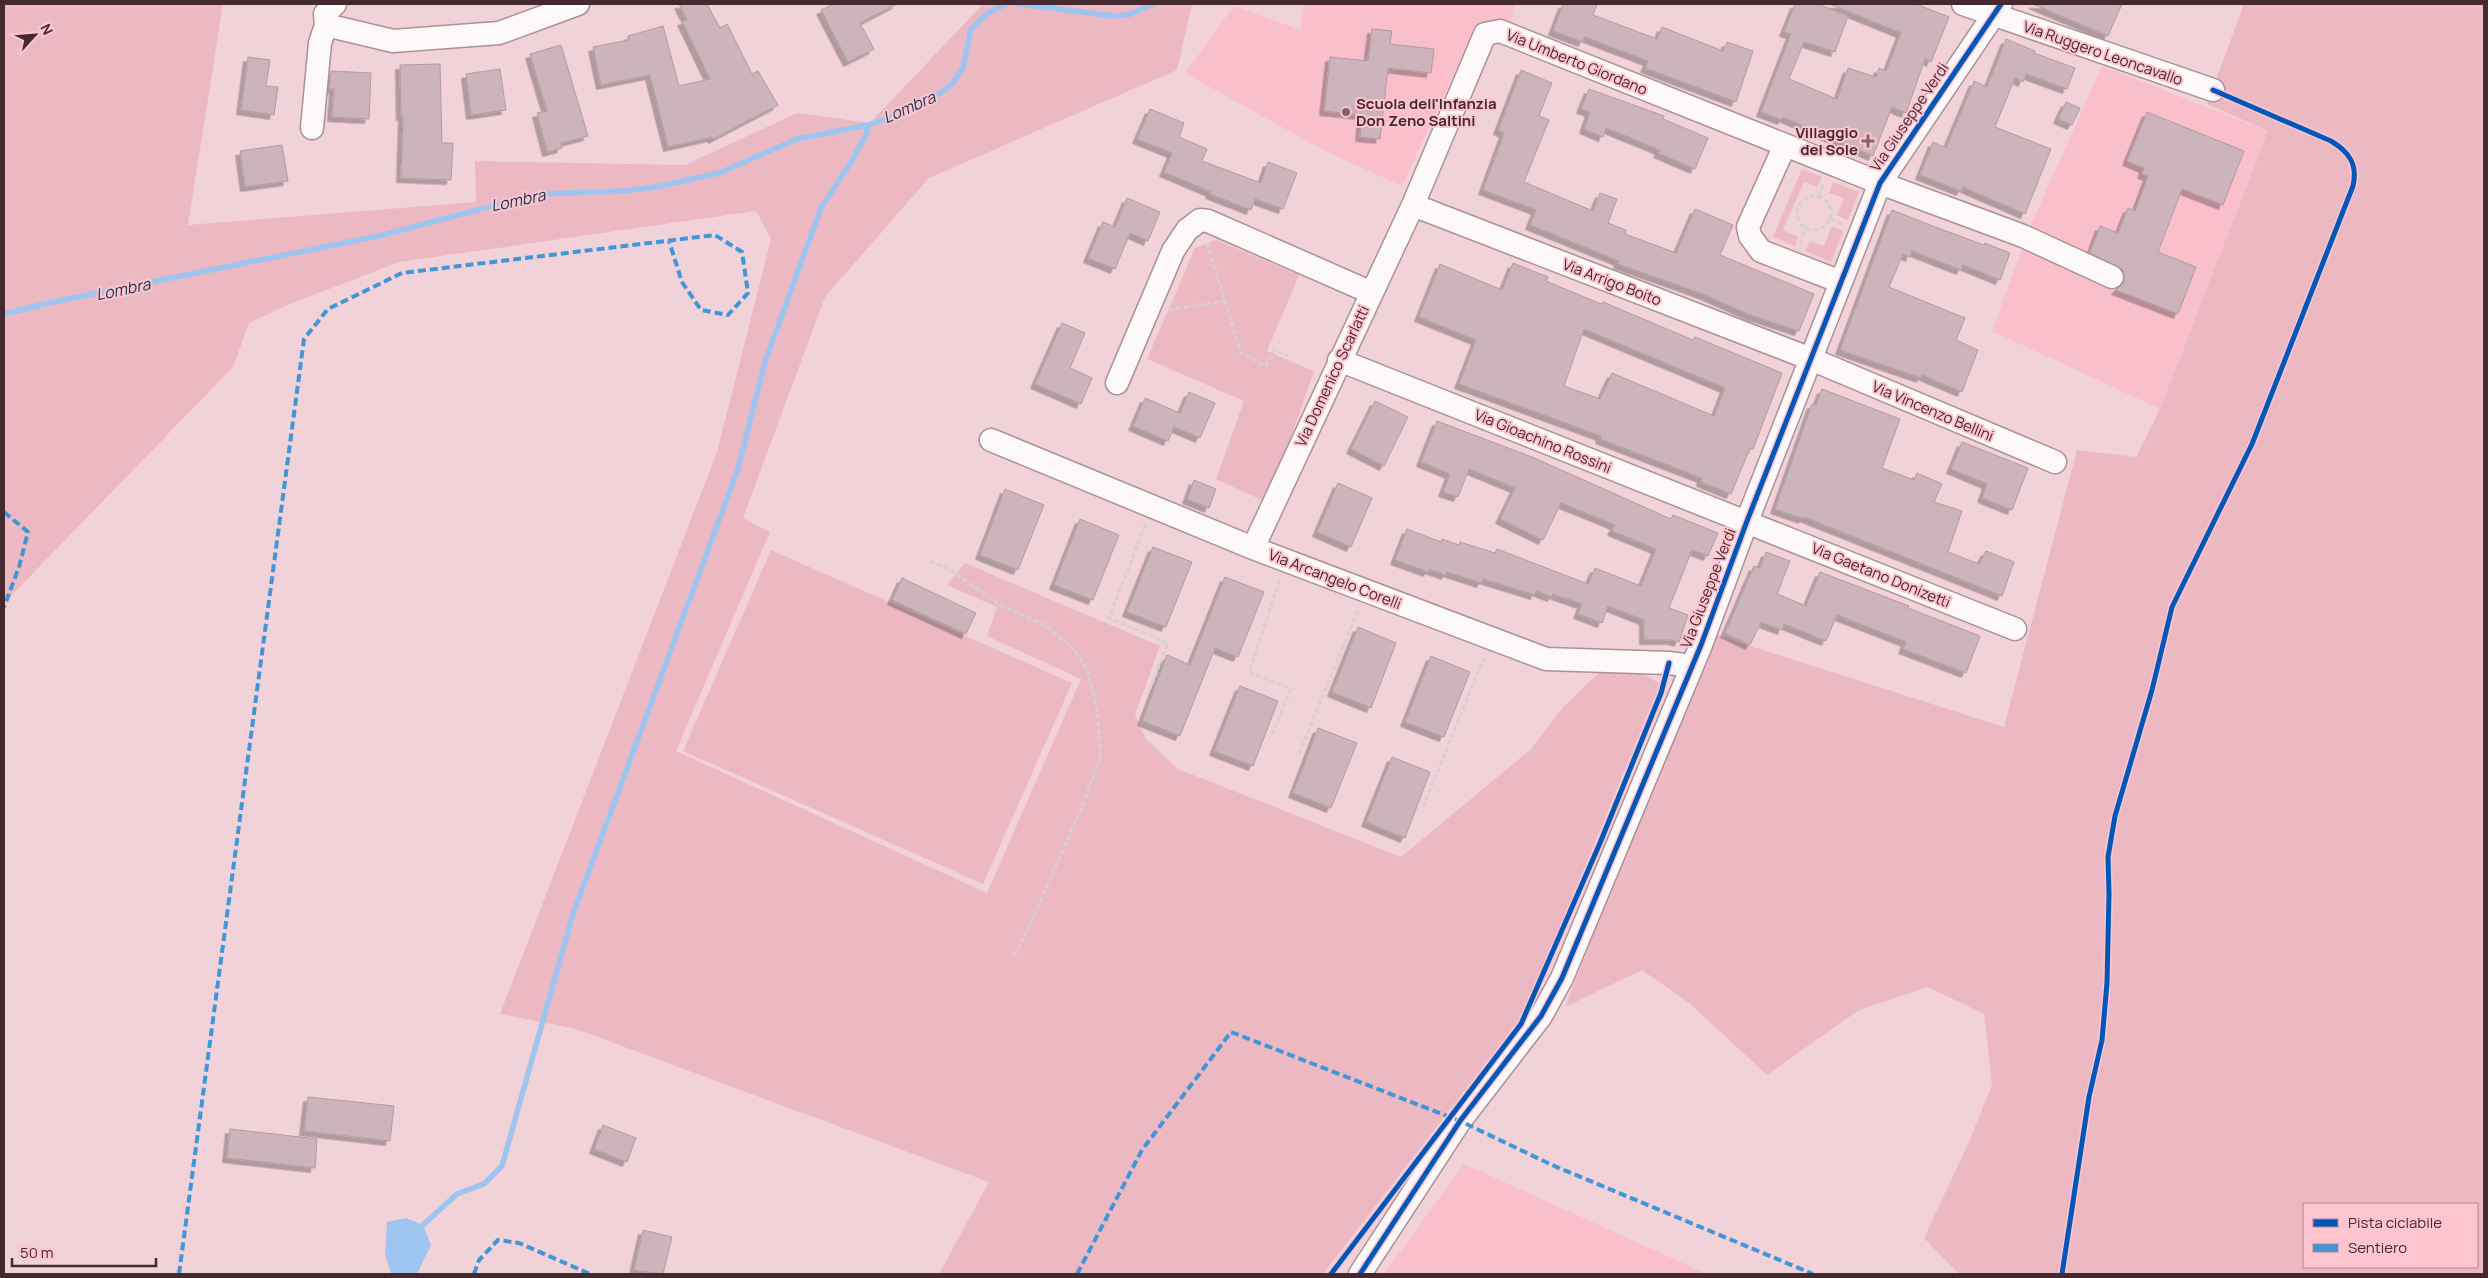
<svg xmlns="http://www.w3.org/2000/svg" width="2488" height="1278" font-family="Manrope,sans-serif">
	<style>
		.built { fill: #f9c0cb }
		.green { fill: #ecb9c3; fill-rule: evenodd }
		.water { fill: #9ec5ef }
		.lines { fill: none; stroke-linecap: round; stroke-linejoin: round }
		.stream { stroke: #9ec5ef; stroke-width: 5.5 }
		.building { fill: #cdb4bc; stroke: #b29aa2; fill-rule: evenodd; filter: url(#shadow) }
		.minor-casing { stroke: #ab9196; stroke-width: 25 }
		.path { stroke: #d8cfd0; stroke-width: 3; stroke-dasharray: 5 2.5; stroke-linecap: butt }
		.minor { stroke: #fdf8f9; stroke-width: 22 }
		.quiet { stroke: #4096d7; stroke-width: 4; stroke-dasharray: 8 4; stroke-linecap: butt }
		.cycleway-casing { stroke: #fec5d0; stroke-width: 8 }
		.cycleway { stroke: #0057b8; stroke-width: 5 }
		.poi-dot { fill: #81646a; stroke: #fec5d0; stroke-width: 2 }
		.labels { text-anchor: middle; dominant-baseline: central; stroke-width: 4; stroke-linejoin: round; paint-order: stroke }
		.street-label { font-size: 15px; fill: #44292e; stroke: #fec5d0 }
		.poi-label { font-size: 15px; font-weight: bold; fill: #44292e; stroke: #fec5d0; text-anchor: start }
		.water-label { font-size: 16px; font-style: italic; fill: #15334b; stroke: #fec5d0 }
	</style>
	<defs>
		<filter id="shadow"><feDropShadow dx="-4.5" dy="4.5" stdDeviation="0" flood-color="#0004"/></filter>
	</defs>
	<rect width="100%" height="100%" fill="#f1d2d8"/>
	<path class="built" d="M1304,4H1515L1511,24L1497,19L1474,31L1402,186L1327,152L1185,73L1234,6L1300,30Z
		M2102,66L2268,131L2160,409L1992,331L2030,227Z
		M1464,1164L1707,1274H1384Z"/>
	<path class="green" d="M4,4H223L188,225L476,202L475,161L685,165L797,113L870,123L983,4H1192L1177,70L929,178L825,297L743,518L770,532L676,751L987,893L1081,679L987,636L997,607L947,585L965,563L1160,646L1135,715L1146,739L1178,769L1401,857L1530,750L1564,706L1602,670L1644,674L1660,684L1562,922L1519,1020L1323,1274H939L989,1182L576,1029L500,1014L717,452L771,239L756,211L399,262L285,306L249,323L233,367L4,603Z
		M2244,4H2484V1274H1959L1924,1238L1968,1144L1992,1085L1984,1014L1928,987L1859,1010L1767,1075L1689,1003L1642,970L1565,1007L1713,634L2004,727L2077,450L2136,457L2160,409L2268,131L2207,104ZM2304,1204H2477V1267H2304Z
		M1802,169L1822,177L1817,187L1804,182L1783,230L1798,237L1795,246L1773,237Z
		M1833,182L1859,192L1848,220L1837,215L1844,198L1829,193Z
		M1832,226L1843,231L1831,262L1805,251L1810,241L1824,246Z
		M1216,240L1299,275L1267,351L1314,371L1268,503L1216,479L1244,401L1147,359L1195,248Z
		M771,550L1072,683L983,884L683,751Z"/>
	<path class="water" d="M406,1218L423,1225L431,1245L417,1274H391L385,1254L387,1222Z"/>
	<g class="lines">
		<path class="stream" d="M1019,4L1113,16L1128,15L1153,4
			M4,314L53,302L383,235L538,194L624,191L656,187L719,173L797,139L868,125L889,118L942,92L952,84L963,68L971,29L988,13L1006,4
			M423,1225L457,1194L484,1184L502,1166L573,914L738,469L765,362L821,208L853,159L866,135L868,125"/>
	</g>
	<path class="building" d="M679,4H707L720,28L727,24L752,74L758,71L778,105L713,139L712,137L668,147L650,75L601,85L593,47L629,40L628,36L663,26L679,86L710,79L682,21L687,20Z
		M834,4H897L860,23L874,49L848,62L821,10Z
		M1563,4H1597L1593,15L1657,39L1662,27L1723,51L1727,42L1753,51L1736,102L1645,68L1648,61L1585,37L1583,42L1553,31Z
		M1795,4H1818L1848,16L1835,52L1804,42L1789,79L1837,99L1848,68L1876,77L1879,68L1886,71L1901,33L1830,4H1916L1949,17L1931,62L1925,59L1906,113L1892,107L1873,156L1783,117L1782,120L1761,112L1791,34L1784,32Z
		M2033,4H2122L2108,36Z
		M1372,29L1392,31L1390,44L1434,49L1431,73L1388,68L1380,139L1360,137L1362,115L1324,111L1330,57L1368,61Z
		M2006,39L2035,51L2034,53L2075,68L2067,89L2026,74L2023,82L2015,78L1995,127L2051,149L2025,214L1963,187L1961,191L1920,175L1933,142L1946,148L1974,81L1987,87Z
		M561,45L588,136L561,143L562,148L547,152L537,113L547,111L530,54Z
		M248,57L270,60L266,86L278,87L274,115L241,110Z
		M440,64L442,143H453L451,180L401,178L403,116H401L400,65Z
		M500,69L506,110L471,115L466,74Z
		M1521,70L1552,83L1539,116L1549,120L1524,182L1593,211L1600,193L1617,199L1608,223L1626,230L1625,234L1676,253L1695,209L1733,225L1720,255L1814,294L1799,331L1750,315L1703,294L1618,264L1619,261L1530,225L1536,210L1483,190L1504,133L1498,130Z
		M331,71L371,73L369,119L332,117L334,89H329Z
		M1589,89L1664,116L1663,119L1708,138L1695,169L1658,153L1660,150L1606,128L1603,137L1584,129L1590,112L1581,109Z
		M2066,102L2080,108L2072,125L2058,119Z
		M1150,109L1184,123L1179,137L1207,149L1202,161L1261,183L1268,162L1297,173L1283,209L1255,199L1251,210L1210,194L1211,192L1164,172L1172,153L1137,139Z
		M2147,112L2244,151L2223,205L2182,189L2158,252L2196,267L2178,314L2116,290L2124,282L2123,270L2090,253L2100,226L2118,233L2128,208L2135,211L2148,176L2142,174L2144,168L2127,161Z
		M282,145L288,181L245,187L240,151Z
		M1127,198L1160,212L1148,241L1130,233L1115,269L1088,258L1103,222L1115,227Z
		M1892,210L1938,228L1984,245L1985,243L2010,253L2000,280L1963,265L1961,270L1912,251L1910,257L1903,254L1889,287L1965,318L1956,340L1978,350L1962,392L1922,375L1921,378L1840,350Z
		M1513,263L1548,277L1546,281L1601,304L1603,302L1693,340L1695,337L1782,373L1753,449L1750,448L1731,494L1701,482L1702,478L1600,439L1601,436L1459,384L1476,340L1419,317L1440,264L1502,290ZM1584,329L1725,388L1714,416L1612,373L1600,399L1564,386Z
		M1062,323L1085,333L1070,368L1092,378L1081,404L1035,384Z
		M1822,389L1900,419L1882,468L1914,480L1917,473L1942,484L1934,502L1962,511L1948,552L1979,564L1986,551L2014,562L2002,596L1804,517L1803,519L1775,509L1812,404L1816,405Z
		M1189,392L1215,403L1200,438L1174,427L1168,441L1133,426L1145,398L1180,413Z
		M1375,401L1408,417L1384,466L1351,449Z
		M1437,421L1532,457L1671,519L1673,515L1718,533L1708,556L1692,550L1669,608L1688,615L1679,642L1672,640H1644V620L1608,606L1602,623L1578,614L1582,604L1553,594L1552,597L1536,591L1535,595L1483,579L1481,583L1447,572L1446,575L1429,569L1428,572L1395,560L1407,529L1441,542L1442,539L1459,545L1460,542L1495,553L1497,549L1588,584L1595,568L1641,586L1656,549L1612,531L1615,525L1561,503L1543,540L1500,519L1515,488L1469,469L1458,497L1443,492L1450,474L1421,462Z
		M1962,442L2028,468L2012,510L1982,498L1987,484L1951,469Z
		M1194,480L1216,489L1209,508L1187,499Z
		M1338,483L1372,498L1351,547L1317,532Z
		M1005,489L1044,505L1018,570L980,555Z
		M1080,519L1119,535L1093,600L1054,585Z
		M1153,547L1192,562L1166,627L1127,612Z
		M1766,552L1790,561L1777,594L1806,606L1820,572L1909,606L1908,608L1980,636L1966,673L1903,649L1906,642L1837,615L1826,641L1784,624L1782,630L1761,622L1750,645L1725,633L1754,566L1760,568Z
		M1225,577L1264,592L1238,657L1215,648L1180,736L1142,721L1167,655L1190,665Z
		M902,578L976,613L966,634L892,600Z
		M1358,627L1396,643L1371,708L1332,692Z
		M1431,656L1470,672L1444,737L1405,722Z
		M1240,686L1278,701L1253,766L1214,751Z
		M1318,728L1357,743L1331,808L1293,793Z
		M1392,757L1430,772L1405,838L1366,822Z
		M308,1097L394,1106L390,1141L304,1131Z
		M603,1125L636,1138L627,1162L594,1149Z
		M230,1129L317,1139L315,1168L227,1158Z
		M643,1230L672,1237L663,1274L634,1270Z"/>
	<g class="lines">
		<defs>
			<path id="minor" d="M1963,4L2213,90
				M326,25L393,41L499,33L578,4
				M312,128L320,43L326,25L325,14L335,4
				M1785,145L1748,227L1750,236L1761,251L1841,282
				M1413,205L1811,359L2055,462
				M1339,360L2015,629
				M1117,383L1173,251L1187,230L1200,220L1208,221L1372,293
				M991,440L1253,548L1546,659L1669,663L1691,666
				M1253,548L1413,205L1485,34L1500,31L1880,183L2023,236L2112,277
				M1360,1274L1460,1121L1541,1016L1562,978L1701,645L1747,521L1880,183L2001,4"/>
		</defs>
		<use href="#minor" class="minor-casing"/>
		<path class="path" d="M1797 213a17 17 0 1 1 34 0a17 17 0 1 1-34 0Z
			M1818,196L1824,183
			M1831,219L1842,224
			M1207,243L1241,353L1266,366L1274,350L1290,357
			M1800,244L1806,228
			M1169,310L1225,301
			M1145,525L1109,618L1168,643L1150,689
			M930,561L952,571L1002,606L1047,626L1074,649L1088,671L1098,715L1100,758L1080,812L1021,944L1014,954H1011
			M1272,735L1291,689L1249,672L1280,579
			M1299,754L1358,610
			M1423,807L1484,658"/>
		<use href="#minor" class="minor"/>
		<path class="quiet" d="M4,512L28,532L19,567L4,607
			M179,1274L304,339L328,309L402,273L715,235L742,252L748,293L728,315L701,310L682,282L669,241
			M474,1274L479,1260L498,1240L519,1243L590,1274
			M1077,1274L1142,1150L1231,1032L1460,1121L1552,1165L1813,1274"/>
		<defs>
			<path id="cycleway" d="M1331,1274L1521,1024L1600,843L1661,693L1669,663
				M1360,1274L1460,1121L1541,1016L1562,978L1701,645L1747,521L1880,183L2001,4
				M2062,1274L2089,1097L2102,1040L2107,983L2109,894L2108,857L2115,816L2152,690L2172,607L2252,444L2353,186C2358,164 2349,152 2331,141L2213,90"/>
		</defs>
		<use href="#cycleway" class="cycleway-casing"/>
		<use href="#cycleway" class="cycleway"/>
	</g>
	<g class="poi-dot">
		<circle cx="1346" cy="112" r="5"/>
		<path d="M1865.5 133.5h5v5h5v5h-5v5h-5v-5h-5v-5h5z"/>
	</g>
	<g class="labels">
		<g class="street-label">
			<text transform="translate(2103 53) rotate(19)">Via Ruggero Leoncavallo</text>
			<text transform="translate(1577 62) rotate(22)">Via Umberto Giordano</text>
			<text transform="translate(1909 117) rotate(-56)">Via Giuseppe Verdi</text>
			<text transform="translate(1612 282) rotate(21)">Via Arrigo Boito</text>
			<text transform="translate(1332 376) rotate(-65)">Via Domenico Scarlatti</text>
			<text transform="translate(1933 411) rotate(23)">Via Vincenzo Bellini</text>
			<text transform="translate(1543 441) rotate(22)">Via Gioachino Rossini</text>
			<text transform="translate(1881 575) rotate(22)">Via Gaetano Donizetti</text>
			<text transform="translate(1335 579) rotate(21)">Via Arcangelo Corelli</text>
			<text transform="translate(1708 588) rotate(-69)">Via Giuseppe Verdi</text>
		</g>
		<g class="poi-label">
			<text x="1356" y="103">Scuola dell'Infanzia<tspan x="1356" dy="17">Don Zeno Saltini</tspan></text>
			<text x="1858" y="132" text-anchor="end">Villaggio<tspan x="1858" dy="17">del Sole</tspan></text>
		</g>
		<g class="water-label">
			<text transform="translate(909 107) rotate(-24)">Lombra</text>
			<text transform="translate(518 200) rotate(-12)">Lombra</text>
			<text transform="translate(123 289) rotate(-12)">Lombra</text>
		</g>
	</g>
	<rect width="2488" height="1278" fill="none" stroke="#44292e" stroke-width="10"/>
	<rect x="2303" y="1203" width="175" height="65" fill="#fec5d0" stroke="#b4878f"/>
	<rect x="2313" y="1219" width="25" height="8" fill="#0057b8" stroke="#b4878f"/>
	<text x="2348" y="1228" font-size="15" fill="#44292e">Pista ciclabile</text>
	<rect x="2313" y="1244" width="25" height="8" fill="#4096d7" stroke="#b4878f"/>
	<text x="2348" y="1253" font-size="15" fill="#44292e">Sentiero</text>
	<g transform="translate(35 35) rotate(64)" stroke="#fec5d0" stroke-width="4" paint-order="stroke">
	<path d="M0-4L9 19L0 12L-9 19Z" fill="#44292e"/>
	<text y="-8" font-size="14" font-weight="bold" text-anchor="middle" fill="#44292e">N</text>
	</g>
	<path d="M12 1258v8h144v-8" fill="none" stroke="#44292e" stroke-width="2.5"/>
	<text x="20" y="1258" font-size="15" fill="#44292e" stroke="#fec5d0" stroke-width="4" paint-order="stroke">50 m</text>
</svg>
